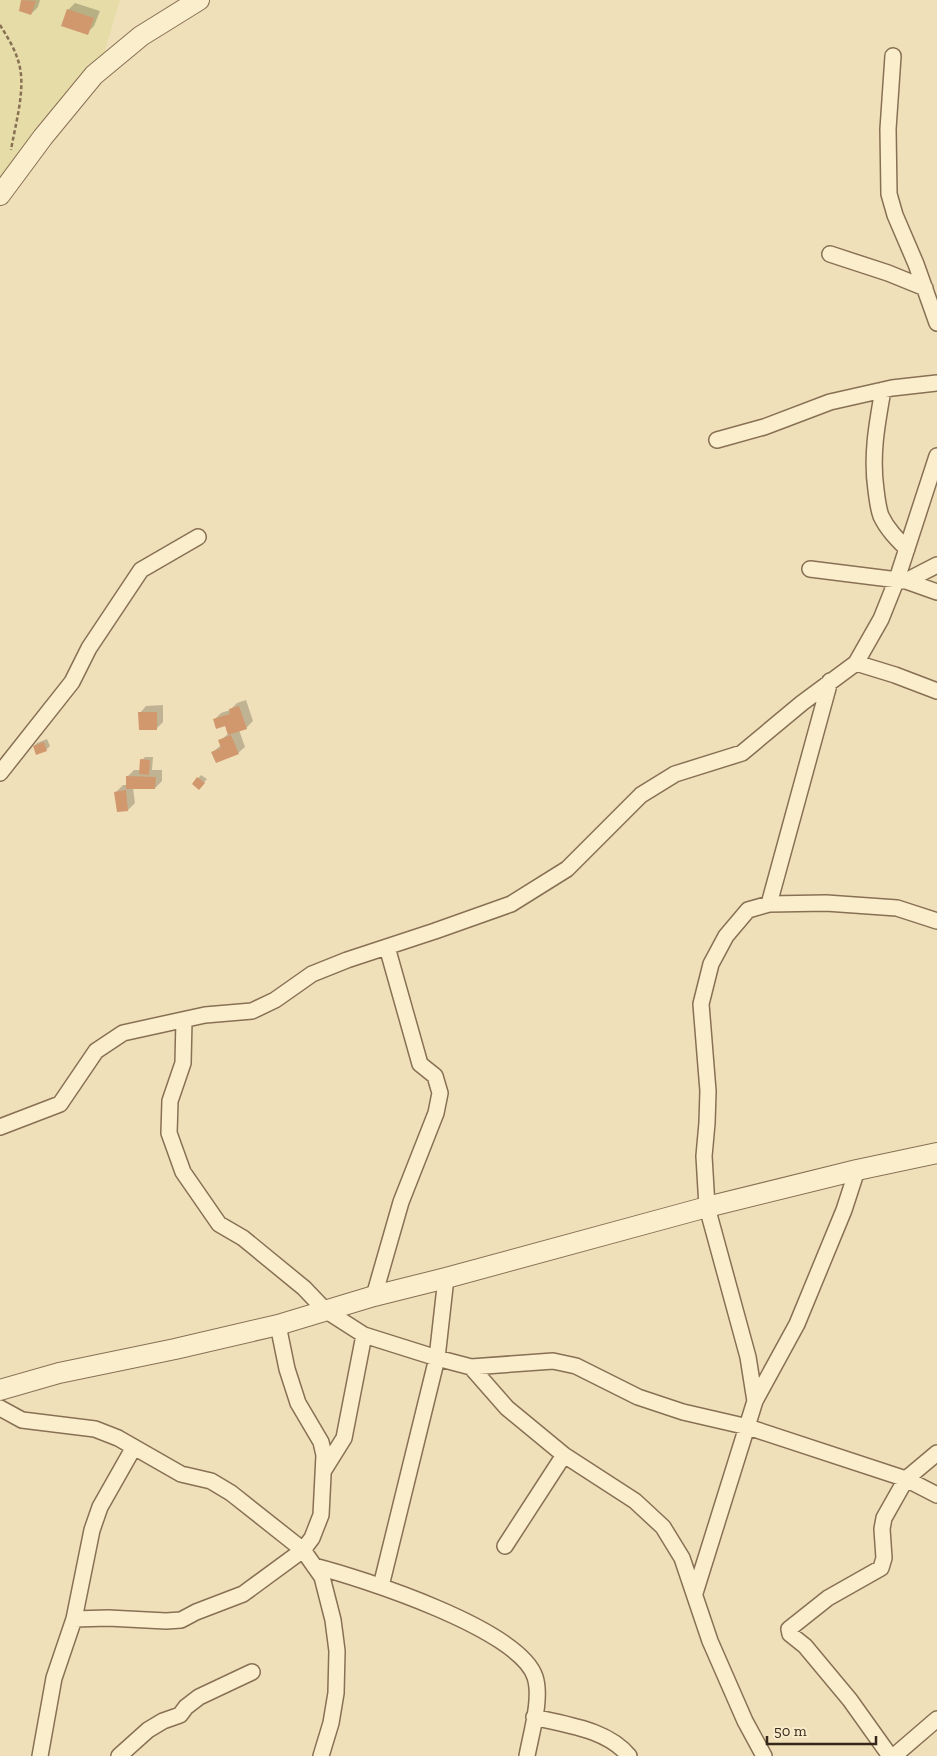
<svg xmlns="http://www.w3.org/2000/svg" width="937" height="1756" font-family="'Zilla Slab',serif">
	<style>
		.farmland { fill: #e6dca7 }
		.shadow { fill: #0003 }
		.building { fill: #d1986d }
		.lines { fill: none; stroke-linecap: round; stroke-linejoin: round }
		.minor-casing { stroke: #887054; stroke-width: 18 }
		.tertiary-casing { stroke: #887054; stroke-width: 22 }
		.path { stroke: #887054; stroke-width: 2.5; stroke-dasharray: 4 2.5; stroke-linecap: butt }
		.minor { stroke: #fbeecd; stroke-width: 15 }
		.tertiary { stroke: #fbeecd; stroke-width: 20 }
	</style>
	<rect width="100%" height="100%" fill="#f0e0ba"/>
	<path class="farmland" d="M0,0H120L103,57L0,178Z"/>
	<path class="shadow" d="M23,0H40L38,7L31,14L20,10Z
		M75,3L100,11L94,26L87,33L68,10Z
		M246,700L253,721L246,728L239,730L245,747L238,753L213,752L221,745L220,741L229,733L226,725L214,720L221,713L230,710L237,703Z
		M163,705V722L156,729L140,713L146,706Z
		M47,739L50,746L47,749L37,753L34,746L37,743Z
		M145,757H153L152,770H162V781L155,788H133L135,803L128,810L118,811L116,792L123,785H127V777L134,770H141L142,760Z
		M201,775L207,779L202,785L193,784Z"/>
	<path class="building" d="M21,0L36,1L31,15L19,11Z
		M67,9L94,18L88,35L61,26Z
		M239,706L247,729L228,735L225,726L216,729L213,719L230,714L229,709Z
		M138,712H157V730H139Z
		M231,735L239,754L216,763L211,752L221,748L218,740Z
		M44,742L47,751L36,755L33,746Z
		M140,759L150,760L149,775L139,774Z
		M126,776L156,777L155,789H126Z
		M197,777L205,783L199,790L192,784Z
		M126,790L128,811L117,812L114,792Z"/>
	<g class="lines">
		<defs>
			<path id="minor" d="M893,56L888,129L889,194L895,215L916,264L937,323
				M830,254L888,273L925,288
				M883,390C877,424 871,455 876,490C877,498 878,508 881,516C887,529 897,539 907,549
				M717,440L764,427L830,402L892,388L937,383
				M810,569L906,581L937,565
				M906,581L937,592
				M856,663L895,675L937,691
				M0,773L72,682L89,648L141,570L198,537
				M769,904L830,681
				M184,1020L183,1063L170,1101L169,1133L183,1172L219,1224L243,1238L304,1288L325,1310L364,1335L437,1358L471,1367L507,1408L564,1455L635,1501L663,1527L682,1558L710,1641L745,1721L764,1756
				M0,1127L60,1104L96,1051L123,1033L205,1015L252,1011L275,1000L312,974L347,960L435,931L511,904L567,869L641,795L675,774L742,753L802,703L856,663L881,619L897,579L937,456
				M374,1296L401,1202L436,1113L440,1093L435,1076L420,1064L387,947
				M471,1367L553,1361L576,1366L638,1397L683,1412L748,1427L906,1479L937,1495
				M755,1401L797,1324L844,1210L857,1170
				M0,1408L22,1420L95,1429L118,1438L181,1474L211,1481L231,1493L303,1550L322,1577L333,1620L337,1651L336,1693L331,1723L321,1756
				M134,1447L100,1507L92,1530L74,1619L108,1618L166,1621L181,1620L196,1612L243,1594L303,1550L312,1538L321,1515L324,1455L321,1442L298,1403L287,1369L278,1325
				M324,1470L344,1438L364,1335
				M505,1546L564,1455
				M314,1566C361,1578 520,1629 535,1677C542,1698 531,1734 527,1756
				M381,1586L437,1358L446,1278
				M695,1593L755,1401L748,1357L707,1207L704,1156L707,1123L708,1091L701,1004L711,964L726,936L748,910L769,904L826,903L897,908L937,921
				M534,1717C566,1725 607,1729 629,1756
				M40,1756L54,1678L74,1619
				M119,1756L148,1730L163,1721L180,1715L186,1707L199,1697L252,1672
				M890,1756L850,1700L805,1646L790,1634L789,1629L828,1598L881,1568L884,1558L882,1529L884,1518L906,1479L937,1453
				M894,1756L937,1719"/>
			<path id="tertiary" d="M0,195L43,137L94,75L141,36L199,0
				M0,1390L59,1373L175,1349L278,1325L374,1296L446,1278L707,1207L857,1170L937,1153"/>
		</defs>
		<use href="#minor" class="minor-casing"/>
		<use href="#tertiary" class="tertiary-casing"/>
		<path class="path" d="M0,25C8,38 17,52 20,68C25,92 15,126 11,150"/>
		<use href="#minor" class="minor"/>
		<use href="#tertiary" class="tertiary"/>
	</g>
	<path d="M767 1736v8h109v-8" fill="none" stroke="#35271a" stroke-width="2.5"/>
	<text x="774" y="1736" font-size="15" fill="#35271a" stroke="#f7ebca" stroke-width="4" paint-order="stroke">50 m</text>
</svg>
